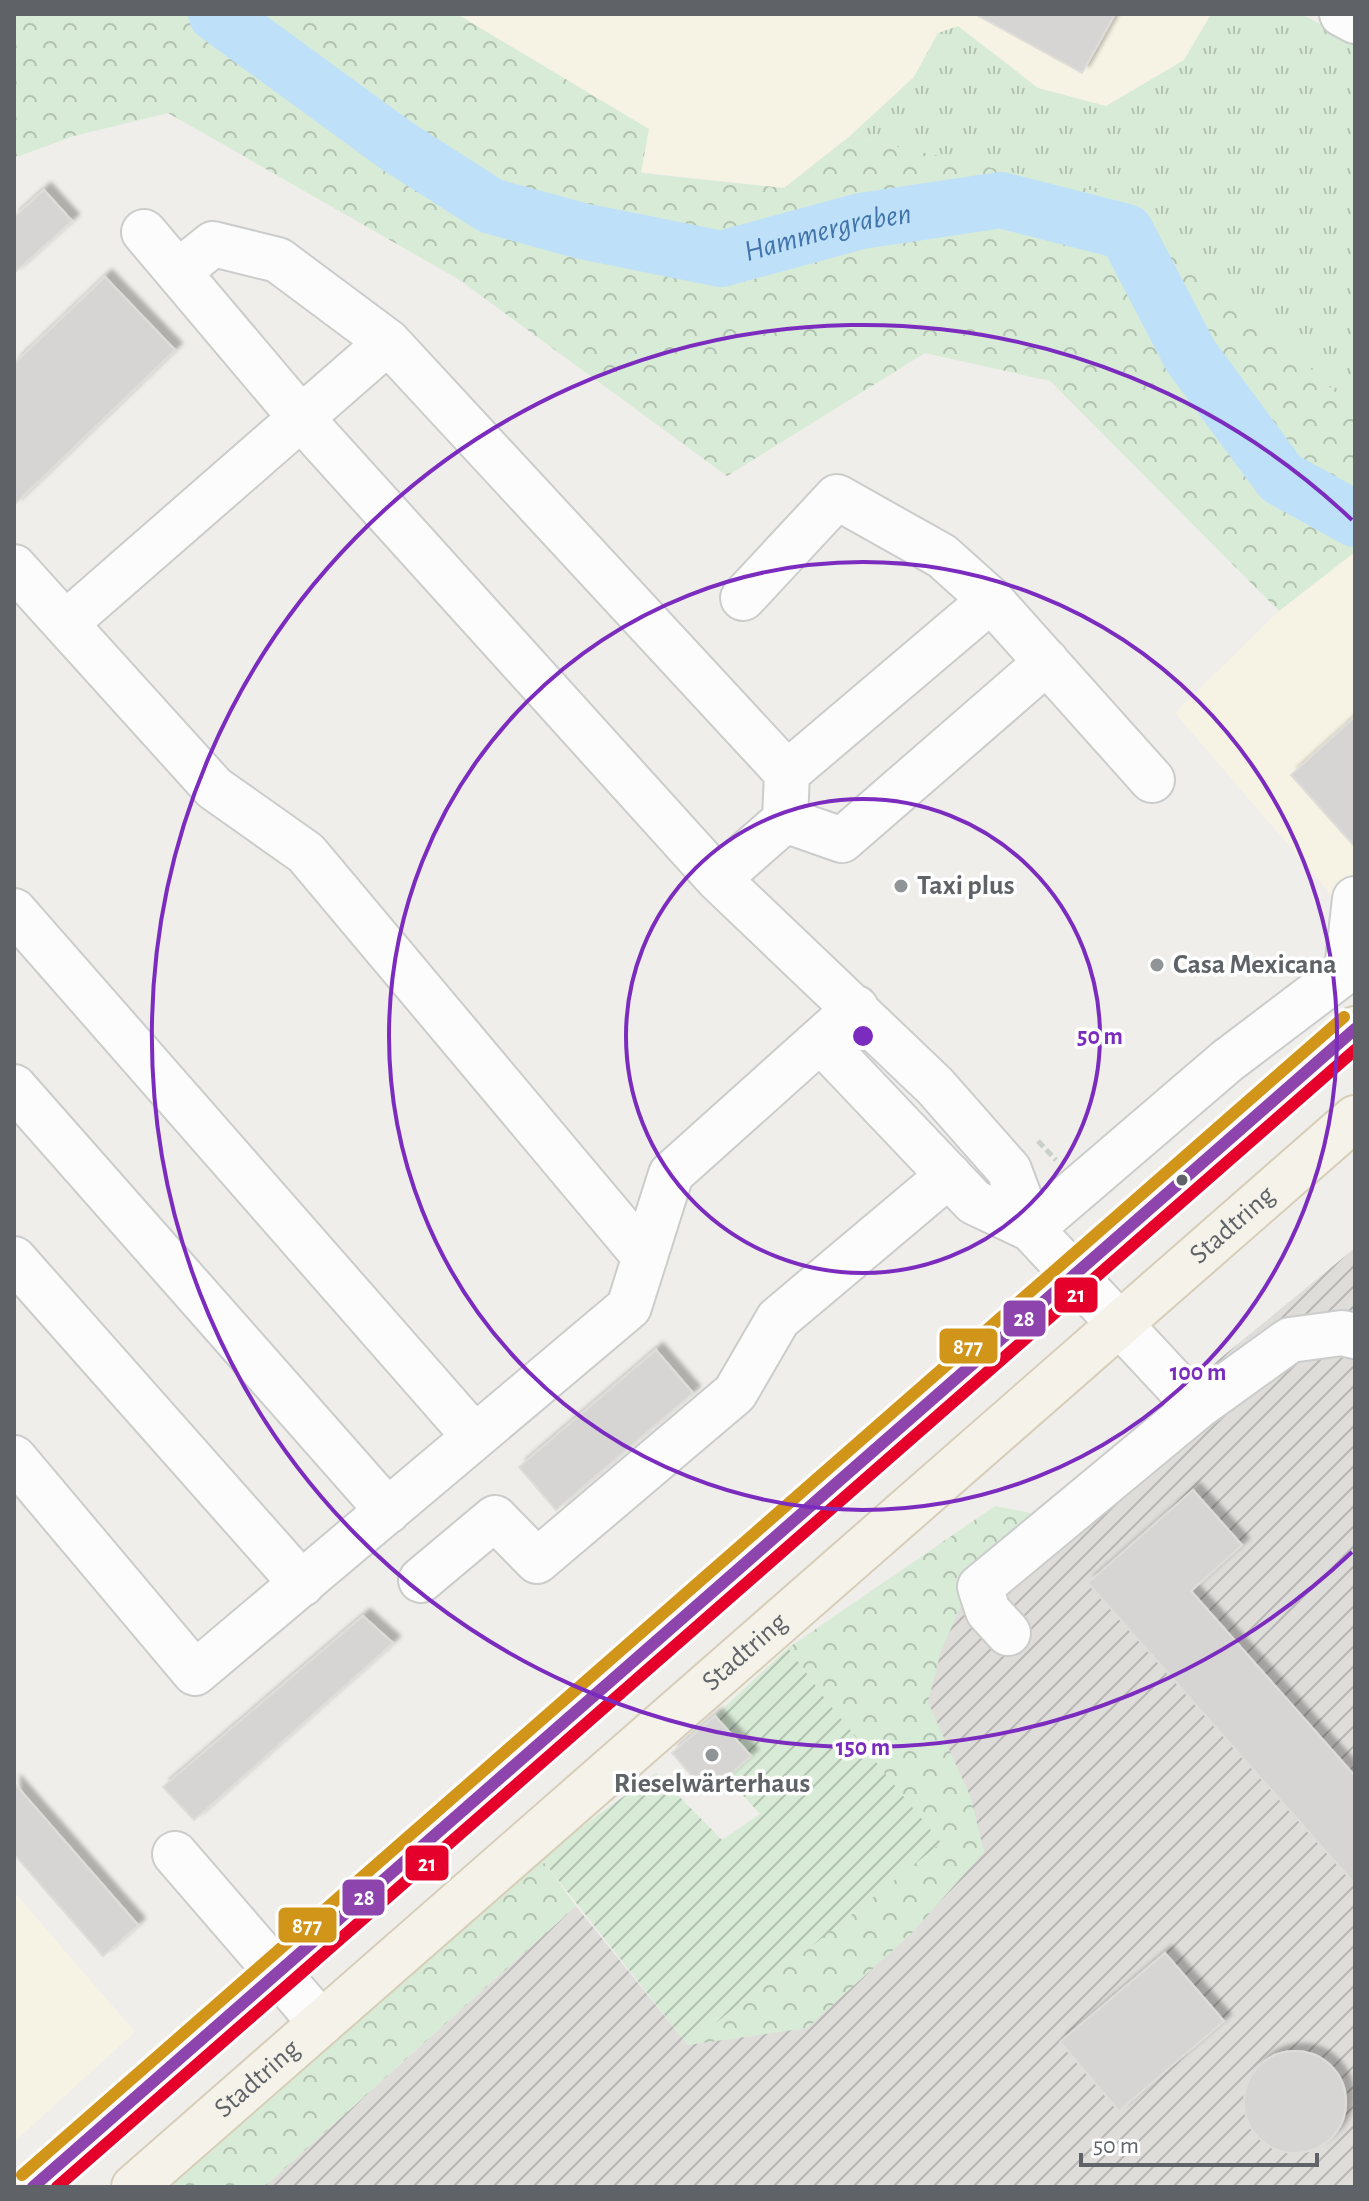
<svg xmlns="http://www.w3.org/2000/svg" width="1369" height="2201" font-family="'Alegreya Sans',sans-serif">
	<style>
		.commercial { fill: #f7f3e4 }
		.industrial { fill: url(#industrial-furrows) }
		.grass { fill: url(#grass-tufts) }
		.forest { fill: url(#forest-crowns) }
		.garden { fill: url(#garden-furrows) }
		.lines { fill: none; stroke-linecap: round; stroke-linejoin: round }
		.river { stroke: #bfe0f9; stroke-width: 56 }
		.building { fill: #d6d5d3; stroke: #deddd9; stroke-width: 2; filter: url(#shadow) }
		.minor-casing { stroke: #cbcccc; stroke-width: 48 }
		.major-casing { stroke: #d7ceb8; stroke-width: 48 }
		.path { stroke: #cacfcc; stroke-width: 5; stroke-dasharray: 8 4; stroke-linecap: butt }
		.minor { stroke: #fdfcfc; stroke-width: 44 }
		.major { stroke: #f4f2e9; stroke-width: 44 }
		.bus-1-casing { stroke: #fff; stroke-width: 18 }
		.bus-2-casing { stroke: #fff; stroke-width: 18 }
		.bus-3-casing { stroke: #fff; stroke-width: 18 }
		.bus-1 { stroke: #8e44ad; stroke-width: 12 }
		.bus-2 { stroke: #e4002b; stroke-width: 12 }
		.bus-3 { stroke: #d1951a; stroke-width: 12 }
		.ring { fill: none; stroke: #7b2cbf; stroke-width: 4 }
		.poi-dot { fill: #919496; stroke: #fff; stroke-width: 3 }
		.bus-dot { fill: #5f6368; stroke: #fff; stroke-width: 3 }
		.labels { text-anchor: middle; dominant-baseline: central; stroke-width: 7; stroke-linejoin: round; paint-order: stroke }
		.poi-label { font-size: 28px; font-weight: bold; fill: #5f6368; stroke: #fff; text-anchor: start }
		.street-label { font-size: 28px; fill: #5f6368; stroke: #fff }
		.water-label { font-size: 30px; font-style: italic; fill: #4174aa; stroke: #fff }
		.centre { fill: #7b2cbf; stroke: #fff; stroke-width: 4 }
		.ring-label { font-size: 24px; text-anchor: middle; font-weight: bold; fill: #7b2cbf; stroke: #fff; stroke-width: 7; stroke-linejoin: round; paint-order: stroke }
		.line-badge { stroke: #fff; stroke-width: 3 }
		.badge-label { font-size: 22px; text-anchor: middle; font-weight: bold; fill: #fff }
	</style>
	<defs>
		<pattern id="industrial-furrows" width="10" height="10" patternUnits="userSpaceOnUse" patternTransform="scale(2)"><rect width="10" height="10" fill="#dfddda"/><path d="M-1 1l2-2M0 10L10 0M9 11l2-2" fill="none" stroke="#b8b7b5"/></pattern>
		<pattern id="grass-tufts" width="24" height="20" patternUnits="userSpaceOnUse" patternTransform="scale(2)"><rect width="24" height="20" fill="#d8ebd6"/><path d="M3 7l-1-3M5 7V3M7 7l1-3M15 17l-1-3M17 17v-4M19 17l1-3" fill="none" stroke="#b2c2b1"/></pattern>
		<pattern id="forest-crowns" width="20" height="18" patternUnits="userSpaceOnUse" patternTransform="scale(2)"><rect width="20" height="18" fill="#d8ebd6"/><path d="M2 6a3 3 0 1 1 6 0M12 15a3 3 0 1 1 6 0" fill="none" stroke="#b2c2b1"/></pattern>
		<pattern id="garden-furrows" width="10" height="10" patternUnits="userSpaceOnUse" patternTransform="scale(2)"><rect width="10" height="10" fill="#d8ebd6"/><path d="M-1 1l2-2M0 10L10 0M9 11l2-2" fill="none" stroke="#b2c2b1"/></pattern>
		<filter id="shadow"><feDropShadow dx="7" dy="-7" stdDeviation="2" flood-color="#0004"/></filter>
	</defs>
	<rect width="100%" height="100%" fill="#efeeea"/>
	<path class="commercial" d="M457,14H1211L1184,60L1106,106L1038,88L993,52L938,33L914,77L850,136L784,188L640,172Z
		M1355,552V922L1175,713L1279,611Z
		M14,1892L135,2032L14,2142Z"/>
	<path class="industrial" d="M1355,1248V2187H264L576,1906L688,2045L940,1843L829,1704L1031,1513Z"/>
	<path class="grass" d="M1211,14H1301L1355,42V411L1131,200L850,136L914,77L938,33L958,26L1038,88L1106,106L1184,60Z"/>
	<path class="forest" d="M14,14H457L649,129L641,173L784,188L850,136L1131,199L1355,411V552L1279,611L1050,381L925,353L727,476L458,279L168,113L74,136L14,158Z
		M995,1506L1031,1513L968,1590L941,1651L928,1702L971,1798L984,1852L911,1934L807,2028L688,2045L940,1843L829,1704L788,1648Z
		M540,1857L576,1906L264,2187H168Z"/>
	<path class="garden" d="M788,1648L829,1704L941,1843L688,2045L540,1857L656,1773L722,1840L760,1814L726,1777L750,1756L715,1716Z"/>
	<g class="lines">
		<path class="river" id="s1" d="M216,14L397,146L491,206L582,231L721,259L861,221L1001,200L1126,232L1190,355L1281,478L1355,519"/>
	</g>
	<path class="building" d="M975,14H1115L1082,73Z
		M44,190L72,221L14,273V217Z
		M105,277L175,350L14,505V364Z
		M1355,717V847L1291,775Z
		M656,1350L693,1393L556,1510L519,1467Z
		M1193,1490L1242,1545L1191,1591L1355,1776V1884L1088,1583Z
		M363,1616L393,1643L194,1820L163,1787Z
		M715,1716L751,1756L708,1794L672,1753Z
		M14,1783L138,1925L103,1956L14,1854Z
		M1165,1953L1224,2021L1119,2111L1060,2042Z
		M1244 2102a51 51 0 1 1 102 0a51 51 0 1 1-102 0Z"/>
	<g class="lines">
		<defs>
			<path id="minor" d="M1342,14L1355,21
				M144,232L302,419L718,879L935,1086L1009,1170L1031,1229
				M178,272L213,244L278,260L388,342L787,773L785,820L718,879
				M14,567L214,788L306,853L645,1257
				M743,598L837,497L942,556L991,600L787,773
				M991,600L1152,780
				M66,623L388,342
				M785,820L842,840L1047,662
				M14,911L475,1437
				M1347,970L1355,899
				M821,1041L974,1202L1031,1229L1197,1407
				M14,1087L388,1511
				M1031,1229L1227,1061L1355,964
				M14,1259L302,1584
				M14,1458L195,1673L629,1307L671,1174L856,1008
				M421,1580L495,1518L537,1561L735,1393L778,1319L949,1175
				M1008,1633L988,1611L980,1587L1197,1407L1290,1340L1342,1333L1355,1336
				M175,1854L321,2023"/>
			<g id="major">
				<path d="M33,2187L1355,1029"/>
				<path id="s2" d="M134,2187L1355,1118"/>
			</g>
		</defs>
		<use href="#minor" class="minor-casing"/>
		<use href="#major" class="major-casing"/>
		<path class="path" d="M1038,1141L1056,1160"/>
		<use href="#minor" class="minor"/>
		<use href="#major" class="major"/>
		<defs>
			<path id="bus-1" d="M33,2187L1355,1029"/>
			<path id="bus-2" d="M57,2187L1355,1050"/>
			<path id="bus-3" d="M22,2175L1344,1017"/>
		</defs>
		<use href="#bus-1" class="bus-1-casing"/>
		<use href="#bus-2" class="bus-2-casing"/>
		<use href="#bus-3" class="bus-3-casing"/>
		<use href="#bus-1" class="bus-1"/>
		<use href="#bus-2" class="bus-2"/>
		<use href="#bus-3" class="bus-3"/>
	</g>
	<g class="ring">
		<circle cx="863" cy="1036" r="237"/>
		<circle cx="863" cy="1036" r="474"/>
		<path d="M1352 1552A711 711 0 1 1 1352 520"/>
	</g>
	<g class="poi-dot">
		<circle cx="901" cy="886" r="8"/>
		<circle cx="1157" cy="965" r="8"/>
		<circle cx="712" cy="1755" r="8"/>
	</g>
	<circle class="bus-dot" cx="1182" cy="1180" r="7"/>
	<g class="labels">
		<g class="poi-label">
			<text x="917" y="886">Taxi plus</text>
			<text x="1173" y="965">Casa Mexicana</text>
			<text x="712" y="1784" text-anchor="middle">Rieselwärterhaus</text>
		</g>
		<g class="street-label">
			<text stroke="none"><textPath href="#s2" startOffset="1460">Stadtring</textPath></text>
			<text stroke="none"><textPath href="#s2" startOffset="812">Stadtring</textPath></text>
			<text stroke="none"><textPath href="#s2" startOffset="164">Stadtring</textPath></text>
		</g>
		<g class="water-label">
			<text stroke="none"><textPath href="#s1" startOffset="682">Hammergraben</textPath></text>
		</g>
	</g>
	<circle cx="863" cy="1036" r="12" class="centre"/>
	<g class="ring-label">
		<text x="1100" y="1044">50 m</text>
		<text x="1198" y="1380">100 m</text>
		<text x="863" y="1755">150 m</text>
	</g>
	<g class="line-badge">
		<rect x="1053" y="1276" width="46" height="38" rx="8" fill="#e4002b"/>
		<rect x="1002" y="1299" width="45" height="39" rx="8" fill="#8e44ad"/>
		<rect x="938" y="1327" width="61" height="38" rx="8" fill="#d1951a"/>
		<rect x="404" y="1844" width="46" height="38" rx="8" fill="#e4002b"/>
		<rect x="341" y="1878" width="45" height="39" rx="8" fill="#8e44ad"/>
		<rect x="277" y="1906" width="61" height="38" rx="8" fill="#d1951a"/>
	</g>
	<g class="badge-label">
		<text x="1076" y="1302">21</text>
		<text x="1024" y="1326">28</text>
		<text x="968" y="1354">877</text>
		<text x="427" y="1871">21</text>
		<text x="364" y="1905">28</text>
		<text x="307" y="1933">877</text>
	</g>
	<rect width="1369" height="2201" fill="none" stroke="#5f6368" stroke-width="32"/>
	<path d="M1081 2153v12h236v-12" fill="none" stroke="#5f6368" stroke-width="4"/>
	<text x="1093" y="2153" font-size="24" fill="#5f6368" stroke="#ffffff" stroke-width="6" paint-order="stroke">50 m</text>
</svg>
